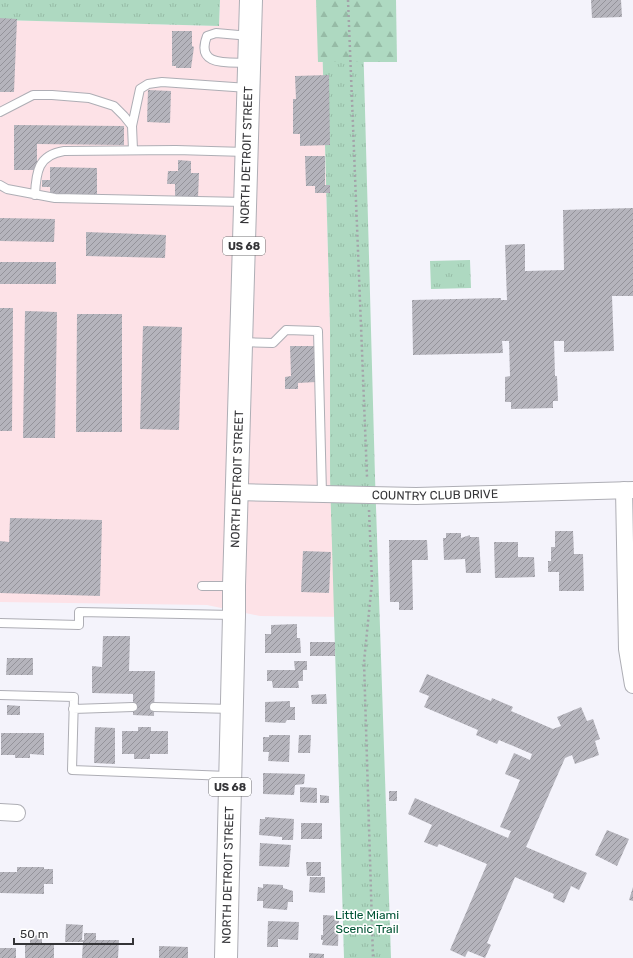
<svg xmlns="http://www.w3.org/2000/svg" width="633" height="958" font-family="Rubik,sans-serif">
	<style>
		.commercial { fill: #fde2e7 }
		.grass { fill: url(#grass-tufts) }
		.forest { fill: url(#forest-firs) }
		.building { fill: url(#building-hatch) }
		.lines { fill: none; stroke-linecap: round; stroke-linejoin: round }
		.service-casing { stroke: #aeaeb5; stroke-width: 10 }
		.minor-casing { stroke: #aeaeb5; stroke-width: 18 }
		.primary-casing { stroke: #aeaeb5; stroke-width: 24 }
		.trunk-casing { stroke: #aeaeb5; stroke-width: 24 }
		.path { stroke: #a3a3a9; stroke-width: 2.5; stroke-dasharray: 2 3; stroke-linecap: butt }
		.service { stroke: #fff; stroke-width: 8 }
		.minor { stroke: #fff; stroke-width: 16 }
		.primary { stroke: #fff; stroke-width: 22 }
		.trunk { stroke: #fff; stroke-width: 22 }
		.labels { text-anchor: middle; dominant-baseline: central; stroke-width: 3.5; stroke-linejoin: round; paint-order: stroke }
		.shield { fill: #fff; stroke: #717173; stroke-width: 1 }
		.shield-label { font-size: 11px; font-weight: bold; fill: #343437 }
		.street-label { font-size: 12px; fill: #343437; stroke: #fff }
		.park-label { font-size: 12px; fill: #005334; stroke: #fff }
	</style>
	<defs>
		<pattern id="grass-tufts" width="24" height="20" patternUnits="userSpaceOnUse"><rect width="24" height="20" fill="#aed9c1"/><path d="M3 7l-1-3M5 7V3M7 7l1-3M15 17l-1-3M17 17v-4M19 17l1-3" fill="none" stroke="#96bba6"/></pattern>
		<pattern id="forest-firs" width="22" height="20" patternUnits="userSpaceOnUse"><rect width="22" height="20" fill="#aed9c1"/><path d="M5 1l3.5 6h-7zM16 11l3.5 6h-7z" fill="#96bba6"/></pattern>
		<pattern id="building-hatch" width="6" height="6" patternUnits="userSpaceOnUse"><rect width="6" height="6" fill="#b5b4bc"/><path d="M-1 1l2-2M0 6l6-6M5 7l2-2" fill="none" stroke="#94939a"/></pattern>
	</defs>
	<rect width="100%" height="100%" fill="#f4f3fb"/>
	<path class="commercial" d="M220,0H321L330,326L348,617L260,616L207,605L0,602V20L219,26Z"/>
	<path class="grass" d="M0,0H220L219,26L0,20Z
		M321,0H362L375,477L391,958H344L330,477V326Z
		M470,260L471,288L431,289L430,261Z"/>
	<path class="forest" d="M316,0H396L397,62H318Z"/>
	<path class="building" d="M591,0H621L622,17L592,18Z
		M0,18L17,19L14,92H0Z
		M172,31H192V46L194,47L191,68H176V66H172Z
		M329,75L330,145L300,146V134H293V99H296L295,76Z
		M148,90L171,91L170,123L147,122Z
		M14,125L124,126V145L37,144V170H14Z
		M305,156H325V185H330V193H315V186H306Z
		M178,160L191,161V173H199L198,198H184V196H175V184H167L168,171H178Z
		M50,167L97,168V195L50,194V187H42V180H50Z
		M633,208V296H612L614,351L564,352V341H554L555,376H557L558,401H553V408L511,409V402H505V377L510,376L509,341H502L503,353L413,355L412,300L501,298V300H507L505,245L525,244V271L564,270L563,210Z
		M0,218L55,219L54,242L0,241Z
		M86,232L166,235L165,258L86,256Z
		M0,262H56V284H0Z
		M0,308H13L12,431H0Z
		M25,311L57,312L55,438H23Z
		M77,314H122V432H76Z
		M143,326L182,327L179,430L140,429Z
		M290,346H315L316,382L298,383V389H285V377L291,376Z
		M10,518L102,520L100,596L0,593V541L9,542Z
		M555,531H573L574,554H583L584,591H559V572H548V561H551V547H555Z
		M446,533H461V538L470,535V537H479L481,573H466L465,559L444,560L443,538H446Z
		M389,540H427L428,560H412L413,610H399V602H390Z
		M494,542H518V557H534L535,577L495,578Z
		M303,551L331,552L329,593L301,592Z
		M297,624V638H300L301,653H265V634H271V625Z
		M103,636H130L129,671H155L154,716L133,715V694L92,693V666L102,667Z
		M310,642H335V656H310Z
		M7,658H33V675H6Z
		M294,661H307V670H303V681H298L299,688H273L272,681H267V670H295Z
		M427,674L491,701L492,698L513,707L511,711L553,729L561,726L557,717L581,707L587,721L593,719L600,739L595,741L599,755L575,764L572,755L565,758L526,847L587,873L579,890L571,886L564,903L553,898L554,894L515,877L487,943L491,945L485,958L468,951L465,957L450,950L487,864L439,844L437,847L424,842L432,825L408,814L415,798L508,838L511,831L500,827L520,780L505,774L514,753L530,760L532,754L499,740L497,744L476,735L478,730L424,707L429,696L419,692Z
		M326,694L327,704H312L311,695Z
		M290,701V707H295V720H287L285,723L265,722V702Z
		M7,705L20,706V715H7Z
		M95,727L115,728V764L94,763Z
		M138,727H151V731H168V754H150V759H134V754H122V731H138Z
		M1,733H44V755L30,754V758H15V755H1Z
		M269,735H290L289,762L268,761L269,752H263V737H269Z
		M299,735H311L310,753H298Z
		M263,773L305,774L304,784L295,785L294,795L263,794Z
		M300,787L317,788V803L300,802Z
		M389,791H397V801H389Z
		M320,795L329,796V803H320Z
		M265,817L294,819L293,840H282V837L259,835L260,819H265Z
		M301,823H322V839H301Z
		M607,830L629,839L617,866L595,855Z
		M260,843L291,845L289,867L259,866Z
		M306,862H321V876H307Z
		M17,867H44V869H53V884H44V894L0,893V872H17Z
		M310,877H325V893L309,892Z
		M263,884L283,885V888L293,891V902H288L287,910L263,908V901H257L258,887L263,888Z
		M633,887V901L629,900Z
		M323,915L339,916L338,946L322,945L323,940H321V935H323Z
		M268,921L299,922L298,940L278,939V947H267Z
		M66,924L83,925L82,940H84V933H96V940H119L118,958H82L83,942H65Z
		M30,935L42,936V944H54V958H25V944L30,943Z
		M159,946L188,947V958H159Z
		M0,948H16V958H0Z
		M309,953L324,954V958H309Z"/>
	<g class="lines">
		<defs>
			<path id="service" d="M248,63C228,62 195,67 207,36L216,33L250,36
				M0,112L33,95H52L89,98L114,106L124,116L132,126L133,150
				M132,126L140,89L148,84L162,82L248,88
				M0,185L7,189L55,198L244,202
				M35,195C36,172 38,155 64,151L176,150L246,152
				M242,342L273,343L286,330L318,331L322,494
				M202,586H234
				M0,623L79,625V612L233,615
				M0,695L74,697L72,770L228,776
				M154,707L232,709
				M73,709L133,707"/>
			<g id="minor">
				<path d="M624,490L627,649L633,685"/>
				<path id="s1" d="M236,492L416,496L633,490"/>
				<path d="M0,812L17,813"/>
			</g>
			<path id="primary" d="M234,615V586"/>
			<g id="trunk">
				<path id="s2" d="M234,586L251,0"/>
				<path id="s3" d="M226,958L234,615"/>
			</g>
		</defs>
		<use href="#service" class="service-casing"/>
		<use href="#minor" class="minor-casing"/>
		<use href="#primary" class="primary-casing"/>
		<use href="#trunk" class="trunk-casing"/>
		<path class="path" d="M348,0L367,477
			M369,510L372,582L364,662L373,958"/>
		<use href="#service" class="service"/>
		<use href="#minor" class="minor"/>
		<use href="#primary" class="primary"/>
		<use href="#trunk" class="trunk"/>
	</g>
	<g class="labels">
		<g class="shield">
			<rect x="223" y="237" width="42" height="18" rx="3"/>
			<rect x="209" y="778" width="42" height="18" rx="3"/>
		</g>
		<g class="shield-label">
			<text x="244" y="246">US 68</text>
			<text x="230" y="787">US 68</text>
		</g>
		<g class="street-label">
			<text stroke="none"><textPath href="#s2" startOffset="431">NORTH DETROIT STREET</textPath></text>
			<text stroke="none"><textPath href="#s2" startOffset="107">NORTH DETROIT STREET</textPath></text>
			<text stroke="none"><textPath href="#s1" startOffset="199">COUNTRY CLUB DRIVE</textPath></text>
			<text stroke="none"><textPath href="#s3" startOffset="83">NORTH DETROIT STREET</textPath></text>
		</g>
		<g class="park-label">
			<text x="367" y="915">Little Miami<tspan x="367" dy="14">Scenic Trail</tspan></text>
		</g>
	</g>
	<path d="M14 938v6h119v-6" fill="none" stroke="#343437" stroke-width="2"/>
	<text x="20" y="938" font-size="12" fill="#343437" stroke="#ffffff" stroke-width="3" paint-order="stroke">50 m</text>
</svg>
